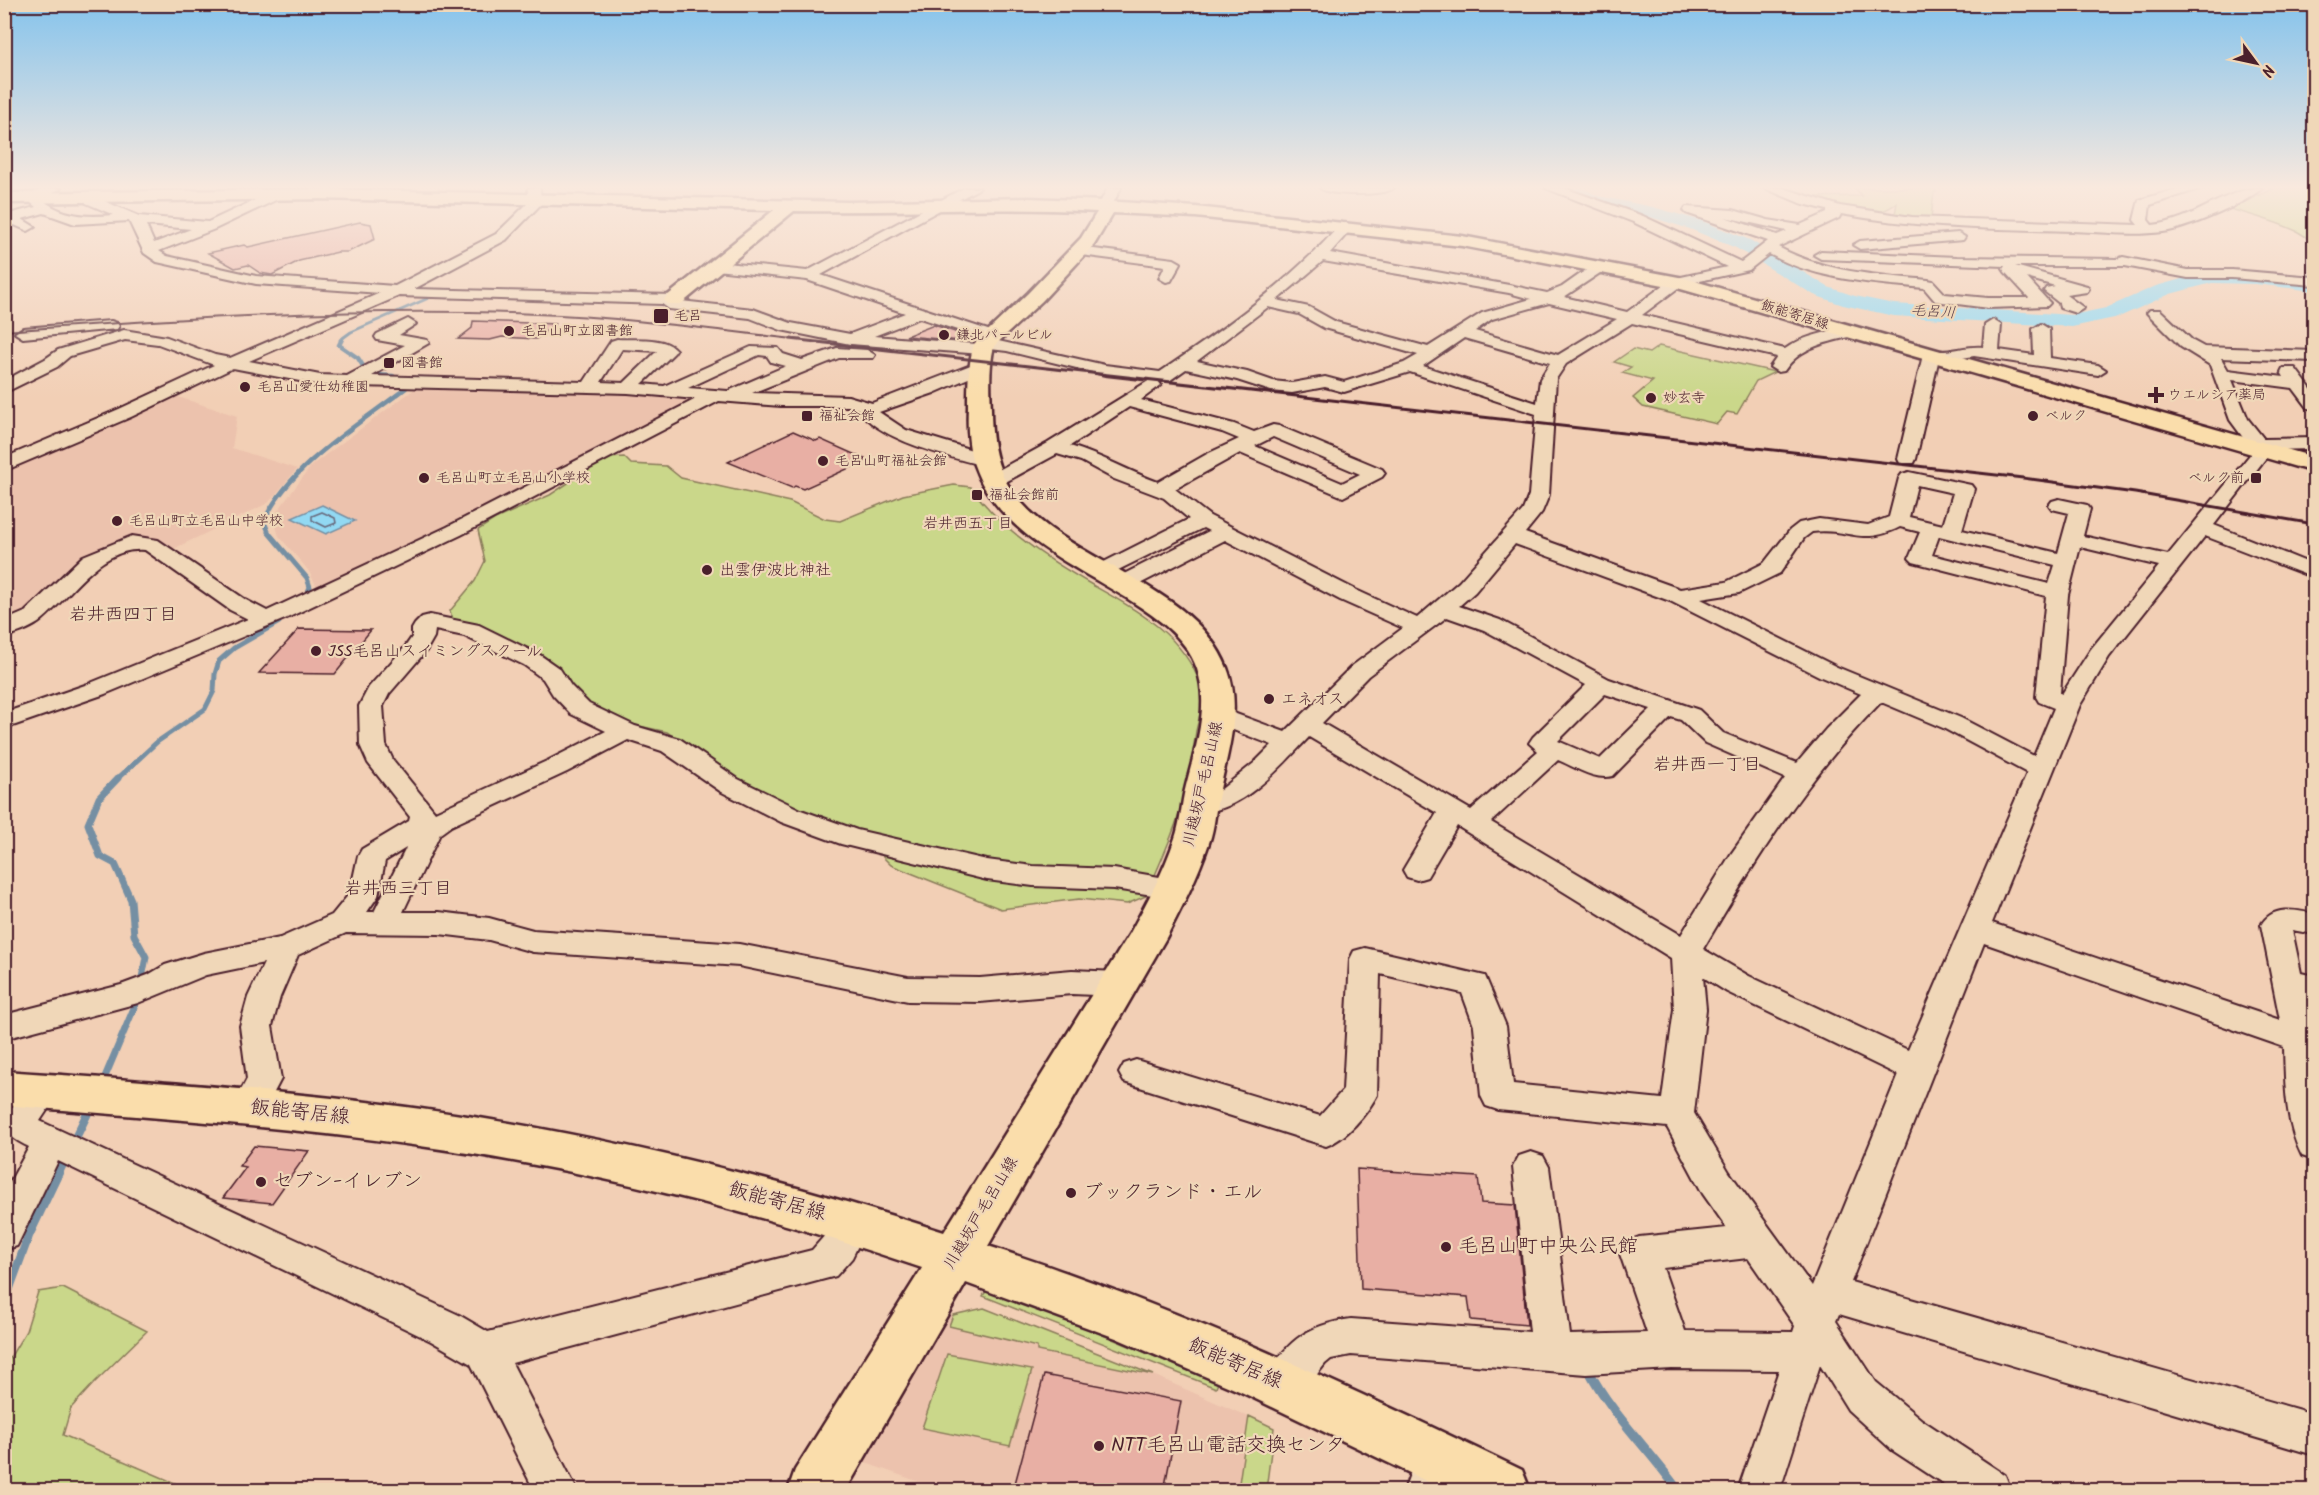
<svg xmlns="http://www.w3.org/2000/svg" width="2319" height="1495" font-family="Kalam,'Klee One',sans-serif">
	<style>
		.built { fill: #ecc2ad }
		.green { fill: #cad78a; stroke: #8a7b5a; stroke-width: 1.5 }
		.water { fill: #92d9f3; stroke: #758fa3; stroke-width: 1.5 }
		.lines { fill: none; stroke-linecap: round; stroke-linejoin: round }
		.shore { stroke: #67697b; stroke-width: 1.5 }
		.stream-far4 { stroke: #758fa3; stroke-width: 3 }
		.stream-far3 { stroke: #758fa3; stroke-width: 4.5 }
		.stream-far2 { stroke: #758fa3; stroke-width: 5 }
		.stream-far1 { stroke: #758fa3; stroke-width: 7 }
		.stream { stroke: #758fa3; stroke-width: 9 }
		.river { fill: #92d9f3; fill-rule: evenodd }
		.building { fill: #e8afa4; stroke: #4a1f2b; stroke-width: 1.5 }
		.minor-casing { stroke: #4a1f2b; stroke-width: 4 }
		.major-casing { stroke: #4a1f2b; stroke-width: 5 }
		.minor { fill: #f0d7b8; fill-rule: evenodd }
		.major { fill: #faddab; fill-rule: evenodd }
		.rail-far1 { stroke: #4a1f2b; stroke-width: 2 }
		.rail { stroke: #4a1f2b; stroke-width: 3 }
		.poi-dot { fill: #4a1f2b; stroke: #f0d7b8; stroke-width: 2 }
		.labels { text-anchor: middle; dominant-baseline: central; stroke-width: 4.5; stroke-linejoin: round; paint-order: stroke }
		.far-street-label { font-size: 14px; fill: #4a1f2b; stroke: #f0d7b8 }
		.far-poi-label { font-size: 14px; fill: #4a1f2b; stroke: #f0d7b8; text-anchor: start }
		.far-water-label { font-size: 15px; font-style: italic; fill: #553b49; stroke: #f0d7b8 }
		.far-neighbourhood-label { font-size: 15px; fill: #4a1f2b; stroke: #f0d7b8 }
		.poi-label { font-size: 16px; fill: #4a1f2b; stroke: #f0d7b8; text-anchor: start }
		.street-label { font-size: 16px; fill: #4a1f2b; stroke: #f0d7b8 }
		.neighbourhood-label { font-size: 18px; fill: #4a1f2b; stroke: #f0d7b8 }
		.near-street-label { font-size: 20px; fill: #4a1f2b; stroke: #f0d7b8 }
		.near-poi-label { font-size: 20px; fill: #4a1f2b; stroke: #f0d7b8; text-anchor: start }
	</style>
	<rect width="100%" height="100%" fill="#f2cfb5"/>
	<filter id="ink" filterUnits="userSpaceOnUse"><feTurbulence type="fractalNoise" baseFrequency=".0167" numOctaves="2"/><feDisplacementMap in="SourceGraphic" scale="12" xChannelSelector="R" yChannelSelector="G"/><feConvolveMatrix kernelMatrix="1 2 1 2 8 2 1 2 1" color-interpolation-filters="sRGB"/></filter>
	<g filter="url(#ink)">
		<path class="built" d="M646,188H903L882,199L879,205L629,199Z
			M416,388L626,392L655,394L693,401L510,498L318,588L308,570L279,536L273,517L312,465Z
			M172,395L237,416L232,448L297,469L268,503L169,551L128,539L26,615L5,625L4,469Z
			M984,1308L1153,1375L1274,1428L1266,1490H942L860,1461L945,1317Z"/>
		<path class="green" d="M1855,188H1934L1936,192H1934L1931,218L1895,214L1897,203C1892,206 1887,210 1881,211C1857,214 1832,204 1810,197L1862,196Z
			M2275,188H2314V242C2307,239 2302,233 2294,230C2274,221 2252,215 2230,209Z
			M1659,346L1775,372L1756,381L1737,414L1727,412L1717,424L1643,407L1633,398L1653,381L1622,373L1631,367L1614,362L1633,349L1649,353Z
			M624,457L631,464L666,466L681,478L790,502L825,519L840,521L903,495L954,485L971,487C1001,530 1049,560 1094,586C1137,610 1184,636 1201,686C1205,699 1199,718 1196,731C1193,752 1190,773 1185,794C1176,829 1160,863 1146,896L1127,904L1079,899L1001,909L891,865L883,857L878,839L824,821L778,800L712,764L667,732L630,724L598,710L578,695L566,676L550,662L519,644L489,630L470,623L452,620L450,611L475,581L485,561L478,530L495,519L550,495L606,458Z
			M63,1288L147,1331L95,1382L71,1408L63,1435L191,1490H5V1366L26,1331L38,1292Z
			M986,1291L1079,1325L1218,1383L1216,1388L983,1296Z
			M984,1308L1153,1375L1037,1351V1347L949,1326L953,1315Z
			M947,1354L1032,1370L1010,1446L922,1428Z
			M1249,1416L1274,1428L1266,1490H1238Z"/>
		<path class="water" d="M322,505L355,521L326,534L292,518Z"/>
		<g class="lines">
			<path class="shore" d="M322,512L335,518L336,523L326,527L312,520V516Z"/>
			<path class="stream-far4" d="M340,340L351,332L431,297"/>
			<path class="stream-far3" d="M342,339L339,345L358,358L363,366
				M377,375L393,376
				M269,533L264,521C290,465 358,425 406,388"/>
			<path class="stream-far2" d="M268,532L307,578L310,587L306,596
				M116,780L157,742L205,709L214,691L215,674L219,661L234,648L279,622"/>
			<path class="stream-far1" d="M118,778L99,798L88,824L100,856L115,864L131,900L134,935L146,957L141,983
				M102,1084L139,996"/>
			<path class="stream" d="M73,1143L91,1106
				M4,1303L29,1235L66,1157
				M1588,1369C1611,1414 1649,1449 1678,1490"/>
			<path class="river" d="M1561,188H1583L1598,196L1653,207L1702,221L1750,240L1828,287L1855,296L1894,304L2072,315L2106,308L2156,286L2211,271L2255,272L2314,279V291L2255,284L2212,283L2170,294L2119,317L2072,327L1894,316L1843,305L1814,295L1736,248L1690,229L1650,217L1587,204Z"/>
		</g>
		<path class="building" d="M360,222L371,224L375,239L348,252H338L299,261L272,275L260,273L248,265L235,268L208,253L244,245L248,247Z
			M473,321L530,323L555,324L536,339L502,337L490,340L458,339L472,328Z
			M934,325L976,339L973,342L906,336Z
			M793,431L816,441L820,439L867,460L803,489L795,486L792,488L728,462Z
			M299,629L371,630L335,674L259,673Z
			M254,1146L309,1151L272,1203L223,1198L246,1167L239,1166Z
			M1357,1169L1478,1177L1481,1203L1515,1205L1527,1325L1471,1320L1468,1297L1361,1289Z
			M1044,1375L1181,1401L1164,1491H1013Z"/>
		<g class="lines">
			<defs>
				<path id="minor" d="M44,188H61L41,199C64,217 86,217 114,215L86,203L84,196L90,192L95,193L97,198L139,216L208,222L274,191H282L284,194L282,197L215,229L159,251L167,256L256,276L395,286L496,234L528,203V188H540L541,204L506,240L414,289L674,295L679,297L681,301L753,309L791,323L850,334L905,313L807,280L716,270L709,266L716,262L807,271L964,188H980L821,275L997,333L999,336L994,340L1105,365L1160,372C1224,329 1289,282 1341,224L1346,223L1353,227L1330,253L1509,285L1547,293L1562,287L1596,263H1606L1608,266L1606,269L1564,297L1627,312L1672,279L1727,267L1633,222L1545,188H1564L1643,216L1741,262L1768,241L1686,213L1684,210L1686,207L1733,210L1768,220L1800,225L1827,213V210L1800,203L1764,188H1783L1840,206L1912,217L2138,225L2134,220L2139,200L2181,188H2202L2150,205L2148,220L2152,225C2195,221 2225,188 2262,188C2246,204 2186,229 2163,232C2133,236 2102,232 2072,231C1994,229 1917,228 1841,214L1839,218L1778,247C1824,272 1876,275 1928,280L1933,281L1945,294L1988,298H2029L2005,272L2003,269L2005,266L1821,259L1814,255L1821,251L1957,257L2117,259L2123,257L2188,270H2232L2314,277V285L2232,278H2188L2125,266H2015L2087,286L2089,289L2087,292L2066,295L2084,308L2076,313L2060,308L2059,303L2044,291L2046,288L2055,286L2027,278L2047,300L2050,303L2047,306L1988,308L1935,301L1924,288C1871,283 1816,280 1769,254L1749,270L1682,285L1642,315L1785,349C1804,335 1828,332 1850,327L1858,332L1856,335C1827,343 1802,345 1784,371L1778,372L1770,367L1777,357L1632,323L1566,364L1556,379L1549,495L1542,512L1525,533L1680,589L1726,582L1764,563L1790,530L1799,523L1819,519L1868,525L1889,517L1899,478L1902,474L1909,472L1971,485L1974,489L1962,530L2058,553L2069,513L2052,509L2049,505L2052,501L2059,499L2087,505L2090,509L2083,536L2168,555L2253,451L2230,420L2210,365L2181,347L2147,313L2150,310H2160L2193,341L2204,347L2314,351V361L2221,358L2228,370L2284,377L2281,372L2283,368H2295L2314,393V409L2308,408L2293,388L2232,380L2248,419L2264,439L2314,438V449L2272,450L2214,525L2314,565V578L2205,536L2109,657L2080,705L1992,923L2280,1020L2261,925C2273,905 2295,910 2314,914V934L2292,930L2301,973L2314,976V998L2307,997L2314,1031V1160L2302,1156C2285,1123 2285,1083 2284,1047L1984,943L1851,1282L2314,1414V1455L1839,1314L1836,1321L1876,1382L1922,1420L2005,1475L2011,1490H1953L1892,1450L1848,1410L1820,1365L1780,1490H1738L1779,1370L1672,1369L1586,1374L1351,1355L1331,1359L1325,1364L1298,1399L1284,1405L1270,1399L1264,1385C1282,1343 1306,1325 1351,1319L1530,1332L1513,1167L1519,1156L1531,1152L1543,1156L1549,1167L1570,1335L1647,1333L1620,1254L1626,1242L1639,1237L1727,1228L1703,1194L1667,1127L1498,1110L1486,1106L1481,1096L1474,1026L1462,993L1380,974L1377,1095C1367,1114 1346,1139 1326,1146L1124,1082L1119,1073L1124,1064L1136,1060L1320,1116L1343,1090L1350,959L1354,951L1365,948L1485,976L1506,1026L1513,1084L1662,1099L1674,1009L1671,958L1457,826L1427,877L1417,880L1407,877L1403,870L1437,813L1309,737C1282,765 1235,822 1190,810L1186,804L1190,798L1219,791L1254,763L1272,745L1210,721L1207,716L1210,711L1219,709L1228,711L1285,732L1352,666L1403,628L1340,600L1225,540L1130,589L1122,591L1114,589L1111,584L1114,579L1209,531L1203,528L1102,578L1094,577L1091,572L1094,567L1189,519L1164,498L1114,479L1081,461L1057,454L1000,485H986L983,481L986,477L1048,443L1150,380L1105,375L1007,351L990,349L982,354L850,344L781,330L750,318L669,309L662,304L399,296L249,361L320,375L347,376L405,345L377,340L375,337L377,334L408,319L416,324L399,335L427,340L429,343L372,376L584,382L611,341L617,339C634,340 665,336 676,350L674,353L642,384L664,386L751,347L778,348L783,354L802,360L837,348L867,350L875,355L873,358H839L752,393L848,396L872,403L981,361L987,362L989,366L987,370L934,393L879,412L906,430L992,456L994,460L992,464L985,466C949,457 878,440 858,409L848,406H781L719,401L461,535L285,619L105,694L4,729V713L88,684L248,619L230,610L145,550C101,545 72,595 42,620C33,628 16,634 4,637V621L25,612L83,556L132,536L158,540L246,600L267,611L447,527L696,399L628,393L320,385L233,368L131,417L4,471V458L119,409L214,365L158,344L125,340L70,356L57,367L4,393V381L45,359L58,350L124,330L167,337L215,355L230,358L380,293L256,284L157,262L144,253L129,221L75,224L44,213L22,219L35,227L28,231L5,221V215L36,207L24,197ZM1725,217L1787,231L1777,235ZM146,225L191,229L154,243ZM1323,261L1509,293L1531,299L1482,313L1428,347L1336,322L1309,307L1277,300ZM1549,303L1617,319L1558,355L1475,331L1492,319ZM1268,307L1299,314L1324,328L1418,355L1404,363L1344,382L1325,377L1292,383L1273,381L1247,372L1197,361ZM920,318L985,339L976,344L874,336ZM1464,338L1550,363L1540,379L1537,403L1423,366ZM622,349L657,351L624,383L601,382ZM759,355L767,356L771,362L786,366L728,391L688,388ZM1186,369L1237,380L1271,391L1292,393L1325,387L1344,392L1410,372L1536,414L1529,495L1523,510L1459,582L1417,618L1356,590L1210,516L1175,489L1240,453L1343,497L1382,477L1385,473L1382,469L1279,426L1273,425L1254,432L1234,424L1141,400L1161,385L1158,381H1169ZM1129,407L1222,432L1239,439L1207,454L1158,482C1128,471 1101,455 1070,446ZM1273,437L1360,474L1342,483L1255,446ZM1917,485L1953,493L1943,525L1909,517ZM1900,527L1920,532L1909,558L1913,562L2046,596L2036,697L2039,702L2054,708L2034,756L1961,718L1837,667L1701,599L1739,593L1780,573L1804,538L1812,532C1848,527 1861,547 1900,527ZM1939,536L2055,565L2049,584L1932,555ZM1515,544L1670,601L1821,677L1861,694L1826,729L1797,763L1723,733L1699,710L1609,679L1500,620L1459,606L1475,592ZM2080,547L2159,566L2091,649L2062,694L2060,693L2068,595ZM1447,617L1484,630L1586,685L1533,737L1529,743L1538,751L1471,810L1322,723L1368,676ZM1605,694L1651,709L1600,759L1558,741ZM1881,702L1943,728L2027,773L1908,1050L1749,976L1703,949C1756,859 1807,777 1881,702ZM1671,717L1681,720L1705,743L1785,778L1731,854L1681,935L1491,822L1558,760C1575,767 1595,781 1613,776ZM1703,977L1727,992L1898,1075L1812,1286L1729,1172L1694,1113L1706,1009ZM1748,1258L1795,1326L1793,1332L1685,1331L1663,1268Z
					M1108,188H1121L1110,209H1100L1098,206Z
					M1320,188H1394C1384,196 1329,196 1320,188Z
					M1958,233L1965,237L1963,240L1860,249L1853,245L1860,241Z
					M1078,247L1174,259L1181,263L1171,281L1166,282L1159,278L1165,266L1073,254L1071,251L1073,248Z
					M1993,320L2001,325L1999,350L2034,355L2033,329L2041,324L2049,329L2050,358L2098,365L2106,370L2098,375L1974,356L1938,362L1916,459L1914,463H1900L1898,459L1923,355L1931,350C1948,354 1965,345 1983,347L1985,325Z
					M111,321L117,323L119,326L117,329L23,338L15,333L23,328Z
					M430,615L479,625L540,655L560,669L571,686L589,704L635,726L680,739L738,779L801,810L857,830L987,860L1033,866L1114,869L1182,881L1186,888L1182,895L1172,898L1114,889L1033,886L987,880L841,844L781,822L720,791L662,751L628,740L567,772L451,826L440,834L403,912H439L489,918L533,930L739,944L908,977L980,978L1072,970L1118,972L1129,976L1133,984L1129,992L1118,996L1072,994L980,1002L908,1001L739,966L533,952L489,940L439,934L346,933L298,955L280,997L272,1026L281,1079L261,1117L249,1121L237,1117L232,1107L247,1079L240,1026L248,997L264,963L206,975L138,1003L4,1039V1015L121,985L148,975L165,965L204,953L280,938L332,915L350,893L358,856L362,849L409,821L410,817L368,763L360,745L359,706L369,687L405,647L412,637V629L415,624L422,617ZM435,630L464,636L524,665L543,679L553,695L571,714L606,731L549,760L435,812L393,760L386,745L383,706L389,694L426,651L434,637ZM406,848L374,912H367L378,896L385,861Z
					M43,1078L55,1081L60,1091L40,1121L459,1315L488,1332L812,1250L826,1234L838,1212L851,1207L864,1212L869,1223L852,1258L836,1276L512,1363L577,1490H534L471,1364L431,1341L58,1161L17,1246L4,1250V1193L29,1147C17,1141 4,1135 4,1119L31,1081Z
					M1437,1436L1452,1442L1458,1457L1446,1490H1404L1422,1442Z"/>
				<path id="major" d="M320,189L848,202L1029,198L1105,201L1196,207L1462,236L1684,278L2314,457V472L1674,287L1462,246L1196,217L1113,213L1094,245L1042,301L994,346C989,366 990,389 991,409C991,434 994,458 1005,480C1051,562 1191,576 1227,668C1243,708 1227,754 1219,794C1215,810 1215,827 1209,843C1198,876 1182,907 1166,938L988,1246C1172,1305 1348,1386 1522,1470L1530,1490H1445L1239,1391L1116,1338L966,1283L846,1490H788L795,1470L922,1268C759,1212 590,1170 420,1146C283,1126 143,1117 4,1105V1071C143,1081 283,1090 421,1109C598,1134 774,1177 944,1232L1130,933C1147,902 1164,871 1175,838C1180,824 1181,809 1184,794C1193,754 1211,710 1197,669C1186,636 1153,615 1125,597C1071,564 996,530 974,465C968,447 967,427 968,407C968,386 968,364 974,344L1028,293L1081,238L1097,212C996,206 895,213 794,211L681,304H667L664,300L667,296L774,210L320,199L4,203V193Z"/>
			</defs>
			<use href="#minor" class="minor-casing"/>
			<use href="#major" class="major-casing"/>
			<use href="#minor" class="minor"/>
			<use href="#major" class="major"/>
			<path class="rail-far1" d="M4,331C181,318 358,307 536,314C625,317 714,330 803,340"/>
			<path class="rail" d="M790,339L2023,478L2135,493L2314,524"/>
		</g>
	</g>
	<linearGradient id="sky" x2="0" y2="1"><stop stop-color="#85c3ec"/><stop offset="0.47" stop-color="#f9e9de"/><stop offset="1" stop-color="#f9e9de" stop-opacity="0"/></linearGradient>
	<rect width="2319" height="398" fill="url(#sky)"/>
	<g class="poi-dot">
		<rect x="653" y="308" width="16" height="16" rx="3"/>
		<circle cx="509" cy="331" r="6"/>
		<circle cx="944" cy="335" r="6"/>
		<rect x="383" y="357" width="12" height="12" rx="3"/>
		<circle cx="245" cy="387" r="6"/>
		<path d="M2153 386h6v6h6v6h-6v6h-6v-6h-6v-6h6z"/>
		<circle cx="1651" cy="398" r="6"/>
		<rect x="801" y="410" width="12" height="12" rx="3"/>
		<circle cx="2033" cy="416" r="6"/>
		<circle cx="823" cy="461" r="6"/>
		<circle cx="424" cy="478" r="6"/>
		<rect x="2250" y="472" width="12" height="12" rx="3"/>
		<rect x="971" y="489" width="12" height="12" rx="3"/>
		<circle cx="117" cy="521" r="6"/>
		<circle cx="707" cy="570" r="6"/>
		<circle cx="316" cy="651" r="6"/>
		<circle cx="1269" cy="699" r="6"/>
		<circle cx="261" cy="1182" r="6"/>
		<circle cx="1071" cy="1193" r="6"/>
		<circle cx="1446" cy="1247" r="6"/>
		<circle cx="1099" cy="1446" r="6"/>
	</g>
	<g class="labels">
		<g class="far-street-label">
			<text transform="translate(1795 315) rotate(17)">飯能寄居線</text>
		</g>
		<g class="far-poi-label">
			<text x="674" y="316">毛呂</text>
			<text x="521" y="331">毛呂山町立図書館</text>
			<text x="956" y="335">鎌北パールビル</text>
			<text x="401" y="363">図書館</text>
			<text x="257" y="387">毛呂山愛仕幼稚園</text>
			<text x="2168" y="395">ウエルシア薬局</text>
			<text x="1663" y="398">妙玄寺</text>
			<text x="819" y="416">福祉会館</text>
			<text x="2045" y="416">ベルク</text>
			<text x="835" y="461">毛呂山町福祉会館</text>
			<text x="436" y="478">毛呂山町立毛呂山小学校</text>
			<text x="2244" y="478" text-anchor="end">ベルク前</text>
			<text x="989" y="495">福祉会館前</text>
			<text x="129" y="521">毛呂山町立毛呂山中学校</text>
		</g>
		<g class="far-water-label">
			<text transform="translate(1933 312) rotate(4)">毛呂川</text>
		</g>
		<g class="far-neighbourhood-label">
			<text x="968" y="524">岩井西五丁目</text>
		</g>
		<g class="poi-label">
			<text x="719" y="570">出雲伊波比神社</text>
			<text x="328" y="651">JSS毛呂山スイミングスクール</text>
			<text x="1281" y="699">エネオス</text>
		</g>
		<g class="street-label">
			<text transform="translate(1203 784) rotate(-77)">川越坂戸毛呂山線</text>
			<text transform="translate(981 1213) rotate(-59)">川越坂戸毛呂山線</text>
		</g>
		<g class="neighbourhood-label">
			<text x="123" y="615">岩井西四丁目</text>
			<text x="1707" y="765">岩井西一丁目</text>
			<text x="398" y="889">岩井西三丁目</text>
		</g>
		<g class="near-street-label">
			<text transform="translate(300 1113) rotate(6)">飯能寄居線</text>
			<text transform="translate(777 1202) rotate(15)">飯能寄居線</text>
			<text transform="translate(1235 1364) rotate(23)">飯能寄居線</text>
		</g>
		<g class="near-poi-label">
			<text x="273" y="1182">セブン-イレブン</text>
			<text x="1083" y="1193">ブックランド・エル</text>
			<text x="1458" y="1247">毛呂山町中央公民館</text>
			<text x="1111" y="1446">NTT毛呂山電話交換センタ</text>
		</g>
	</g>
	<rect width="2319" height="1495" fill="none" stroke="#f0d7b8" stroke-width="24"/>
	<rect x="12" y="12" width="2295" height="1471" fill="none" stroke="#4a1f2b" stroke-width="2" filter="url(#ink)"/>
	<g transform="translate(2256 63) rotate(123)" stroke="#f0d7b8" stroke-width="4.5" paint-order="stroke">
	<path d="M0-4.5L10 22L0 15L-10 22Z" fill="#4a1f2b"/>
	<text y="-9" font-size="16" font-weight="bold" text-anchor="middle" fill="#4a1f2b">N</text>
	</g>
</svg>
